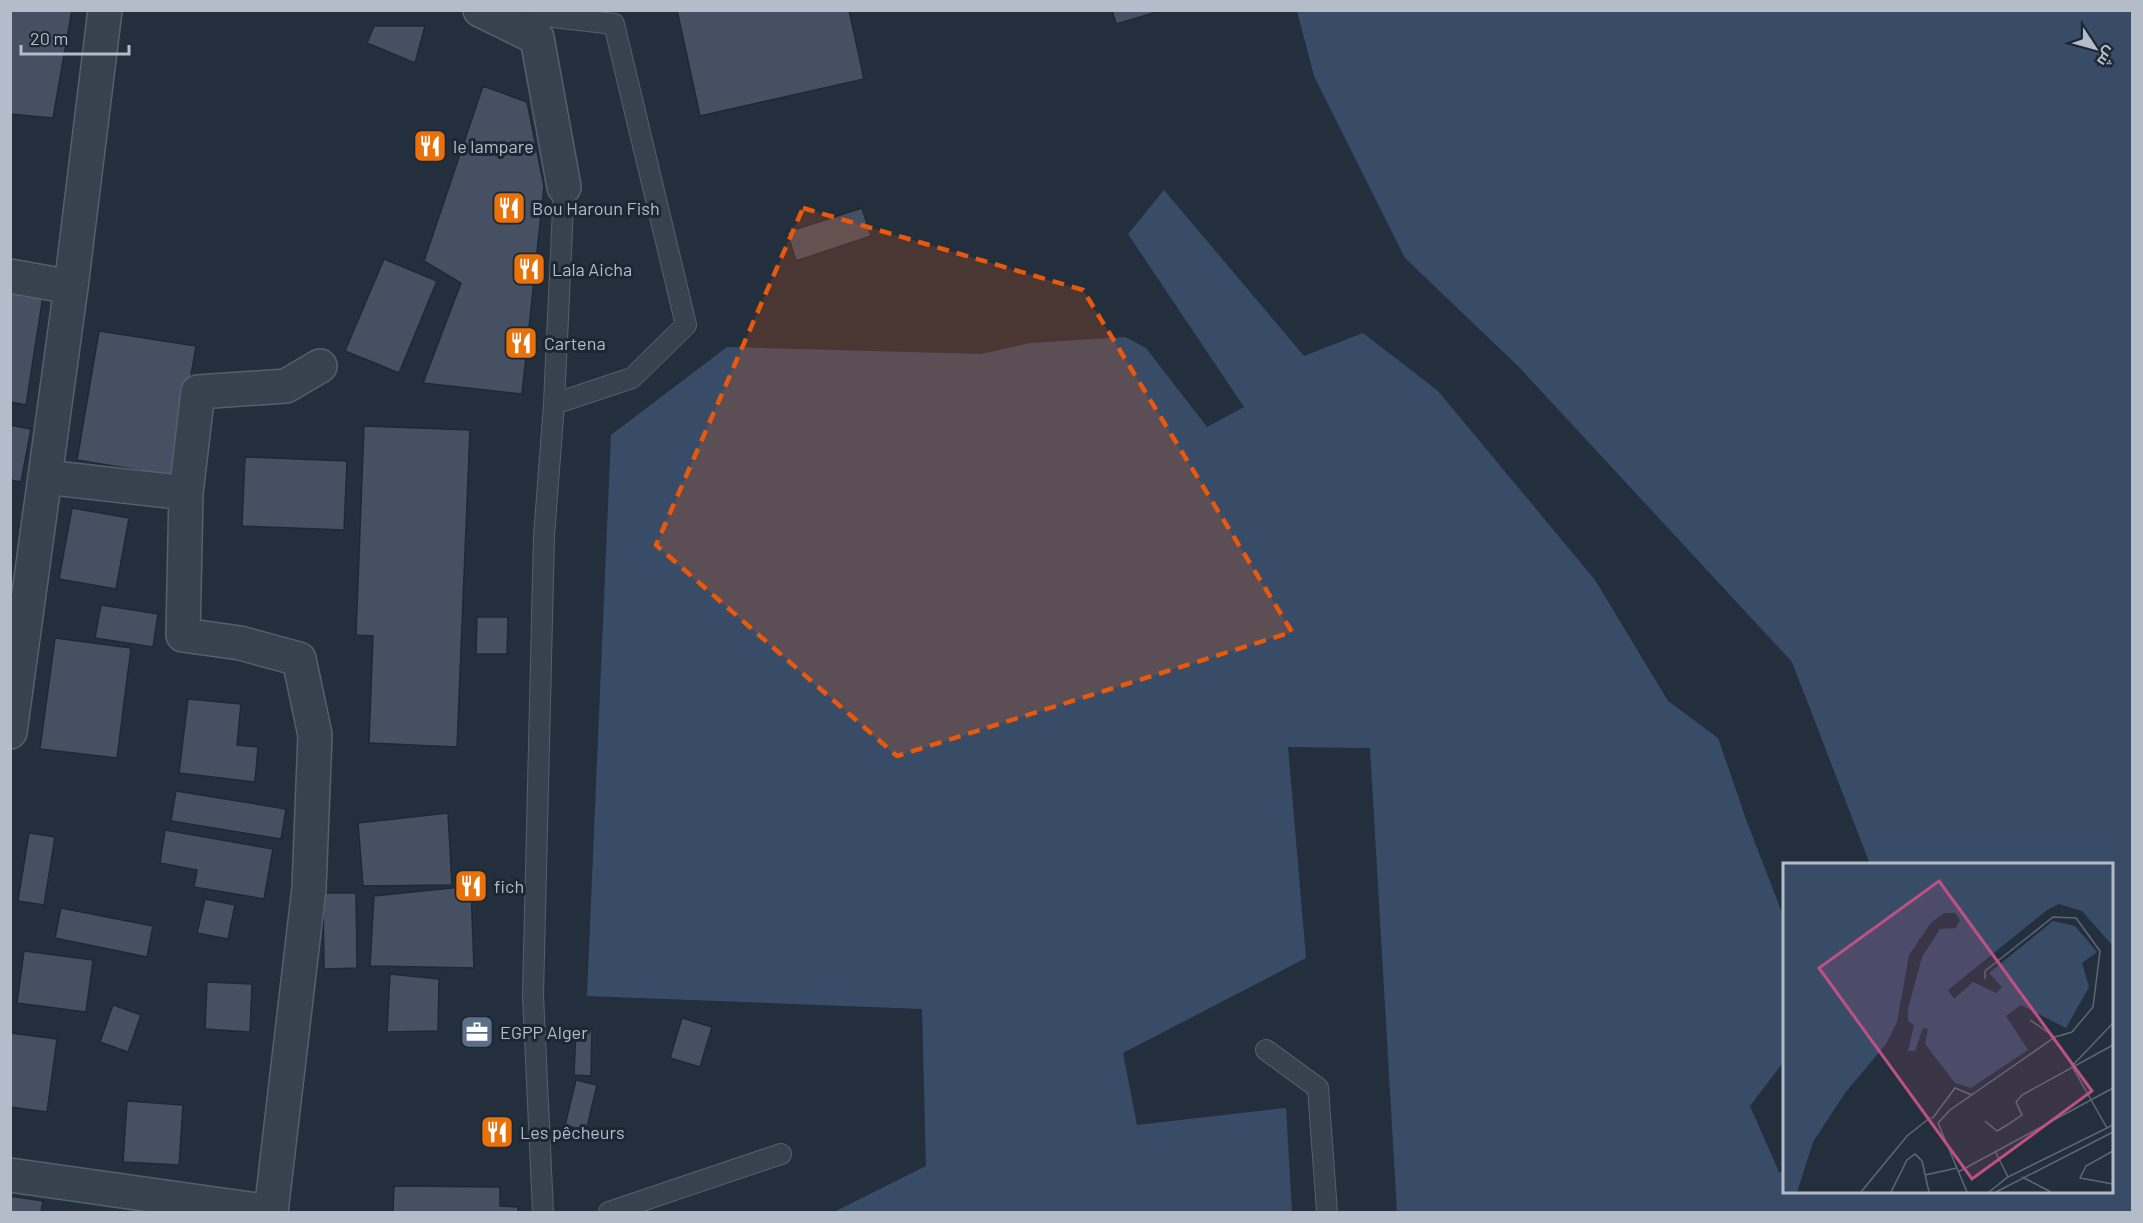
<svg xmlns="http://www.w3.org/2000/svg" width="2143" height="1223" font-family="Barlow,Cairo,sans-serif">
	<style>
		.water { fill: #394c67 }
		.building { fill: #455162; stroke: #1f2835; stroke-width: 1.5 }
		.lines { fill: none; stroke-linecap: round; stroke-linejoin: round }
		.service-casing { stroke: #565f6c; stroke-width: 22 }
		.minor-casing { stroke: #565f6c; stroke-width: 36 }
		.service { stroke: #38414e; stroke-width: 20 }
		.minor { stroke: #38414e; stroke-width: 33 }
		.marked { fill: #e8590c; fill-opacity: 0.2; stroke: #e8590c; stroke-width: 4.5; stroke-dasharray: 12 8; stroke-linejoin: round }
		.labels { text-anchor: middle; dominant-baseline: central; stroke-width: 6; stroke-linejoin: round; paint-order: stroke }
		.poi-label { font-size: 18px; fill: #b4bcc9; stroke: #1d2633; text-anchor: start }
		.inset-road { fill: none; stroke: #5e6776; stroke-width: 1.5 }
		.view { fill: #bd5182; fill-opacity: 0.15; stroke: #bd5182; stroke-width: 3 }
		.inset-edge { fill: none; stroke: #b4bcc9; stroke-width: 3 }
	</style>
	<rect width="100%" height="100%" fill="#242f3e"/>
	<path class="water" d="M1297,11H2132V1212H1397L1370,748L1288,747L1306,958L1123,1053L1137,1125L1286,1108L1292,1212H834L926,1166L922,1009L587,996L611,435L727,347L981,354L1030,343L1125,337L1146,348L1207,427L1244,407L1128,234L1164,190L1304,356L1363,333L1438,391L1595,580L1668,701L1718,738L1747,822L1784,918V1061L1750,1106L1779,1172H1784V1192H2112V864H1870L1792,662L1519,367L1405,258L1314,76Z"/>
	<path class="building" d="M10,10H72L53,118L10,114Z
		M677,10H849L864,79L700,116Z
		M1112,10H1164L1116,24Z
		M374,26H425L415,63L367,43Z
		M483,86L527,102L544,186L522,394L423,383L461,283L424,261Z
		M862,208L871,236L796,261L787,232Z
		M384,259L437,281L399,373L345,351Z
		M10,290L43,296L26,405L10,402Z
		M99,331L196,346L174,476L77,460Z
		M10,425L31,429L21,482L10,480Z
		M364,426L470,430L457,747L369,743L373,636L356,635Z
		M245,457L347,461L344,530L242,526Z
		M72,508L129,518L116,589L59,579Z
		M101,605L158,614L153,647L95,638Z
		M477,617H508L507,654H476Z
		M55,638L131,648L117,758L40,749Z
		M188,699L241,704L237,745L258,747L255,782L179,773Z
		M176,791L286,809L281,839L171,821Z
		M448,813L452,885L363,886L358,823Z
		M165,830L273,849L264,899L194,887L197,870L160,863Z
		M29,833L55,837L44,905L18,901Z
		M471,886L474,968L370,966L374,896Z
		M323,893H356L357,968L324,969Z
		M205,899L235,905L228,939L197,933Z
		M61,908L153,926L147,957L55,938Z
		M24,951L93,960L86,1012L17,1003Z
		M390,974L439,979L438,1031L387,1032Z
		M207,982L252,984L250,1032L205,1029Z
		M113,1005L141,1015L128,1052L100,1042Z
		M682,1018L712,1027L700,1067L670,1058Z
		M576,1028L592,1029L591,1076L574,1075Z
		M10,1033L57,1039L47,1112L10,1107Z
		M576,1080L597,1085L586,1131L565,1125Z
		M127,1101L183,1105L179,1165L123,1162Z
		M394,1186L500,1187V1206L518,1207V1212H393Z
		M10,1196L43,1201L41,1212H10Z"/>
	<g class="lines">
		<defs>
			<path id="service" d="M500,11L614,24L686,325L632,378L554,404
				M1266,1050L1318,1088L1327,1212
				M543,1212L533,995L544,536L554,404L564,187
				M609,1212L781,1154"/>
			<path id="minor" d="M480,10L537,38L564,187
				M10,276L71,287
				M45,477L186,493
				M10,732L71,287L105,10
				M10,1175L270,1212
				M271,1212L309,888L315,735L299,659L240,643L183,635L186,493L198,392L286,386L320,366"/>
		</defs>
		<use href="#service" class="service-casing"/>
		<use href="#minor" class="minor-casing"/>
		<use href="#service" class="service"/>
		<use href="#minor" class="minor"/>
	</g>
	<path class="marked" d="M803,208L1083,290L1292,632L897,756L656,545Z"/>
	<defs>
		<symbol id="restaurant-square" viewBox="-11 -11 22 22"><rect x="-9" y="-9" width="18" height="18" rx="4" fill="#e8710a" stroke="#1d2633"/><path d="M-5-6h1v4h1v-4h1v4h1v-4h1v5L-1.5 .5V6h-2V.5L-5-1ZM5-6V6H3V1.5H1.5Q1.5-4 5-6Z" fill="#fff"/></symbol>
		<symbol id="office-square" viewBox="-11 -11 22 22"><rect x="-9" y="-9" width="18" height="18" rx="4" fill="#5c6f8a" stroke="#1d2633"/><path d="M-6-3h4V-5.5h4V-3h4V5H-6ZM-1-4.5V-3h2v-1.5ZM-6 0V1H6V0Z" fill="#fff"/></symbol>
	</defs>
	<g fill-rule="evenodd">
		<use href="#restaurant-square" x="411" y="127" width="38" height="38"/>
		<use href="#restaurant-square" x="490" y="189" width="38" height="38"/>
		<use href="#restaurant-square" x="510" y="250" width="38" height="38"/>
		<use href="#restaurant-square" x="502" y="324" width="38" height="38"/>
		<use href="#restaurant-square" x="452" y="867" width="38" height="38"/>
		<use href="#office-square" x="458" y="1013" width="38" height="38"/>
		<use href="#restaurant-square" x="478" y="1113" width="38" height="38"/>
	</g>
	<g class="labels">
		<g class="poi-label">
			<text x="453" y="146">le lampare</text>
			<text x="532" y="208">Bou Haroun Fish</text>
			<text x="552" y="269">Lala Aicha</text>
			<text x="544" y="343">Cartena</text>
			<text x="494" y="886">fich</text>
			<text x="500" y="1032">EGPP Alger</text>
			<text x="520" y="1132">Les pêcheurs</text>
		</g>
	</g>
	<g transform="translate(1783 863)">
		<rect width="330" height="330" fill="#242f3e"/>
		<path d="M0,1H330V83L299,48L276,41L264,47L165,127L171,136L190,119L213,130L219,124L206,110L270,58L292,63L314,89L299,100L306,124L283,165L238,142L223,153L245,187L188,225L172,220L142,181L145,166L140,165L132,188H125L131,162L125,158V146L139,94L157,66L173,65L177,57L172,50H161L148,60L126,92L114,159L103,181L62,230L30,279L14,329H0Z" fill="#394c67"/>
		<path class="inset-road" d="M247,157L272,174M149,256L172,225L189,232M202,258L214,268L224,262L239,252L233,239L239,232L330,182M324,265L289,203L330,160M212,288L225,314M330,288L303,303L297,315L330,321M175,309L330,225M142,312L174,305M239,314L268,329M78,329L124,273L148,254M108,329L124,297L132,291L139,298L146,329M184,329L155,260L167,247L272,174L289,169L310,144L317,88L293,55L270,54L202,108V116M206,329L225,314L330,262M213,329L330,269"/>
		<path class="view" d="M156,18L309,228L189,316L36,105Z"/>
		<rect width="330" height="330" class="inset-edge"/>
	</g>
	<rect width="2143" height="1223" fill="none" stroke="#b4bcc9" stroke-width="24"/>
	<g transform="translate(2095 48) rotate(126)" stroke="#1d2633" stroke-width="4.5" paint-order="stroke">
	<path d="M0-4.5L10 22L0 15L-10 22Z" fill="#b4bcc9"/>
	<text y="-9" font-size="16" font-weight="bold" text-anchor="middle" fill="#b4bcc9">ش</text>
	</g>
	<path d="M21 45v9h108v-9" fill="none" stroke="#b4bcc9" stroke-width="3"/>
	<text x="30" y="45" font-size="18" fill="#b4bcc9" stroke="#1d2633" stroke-width="4.5" paint-order="stroke">20 m</text>
</svg>
